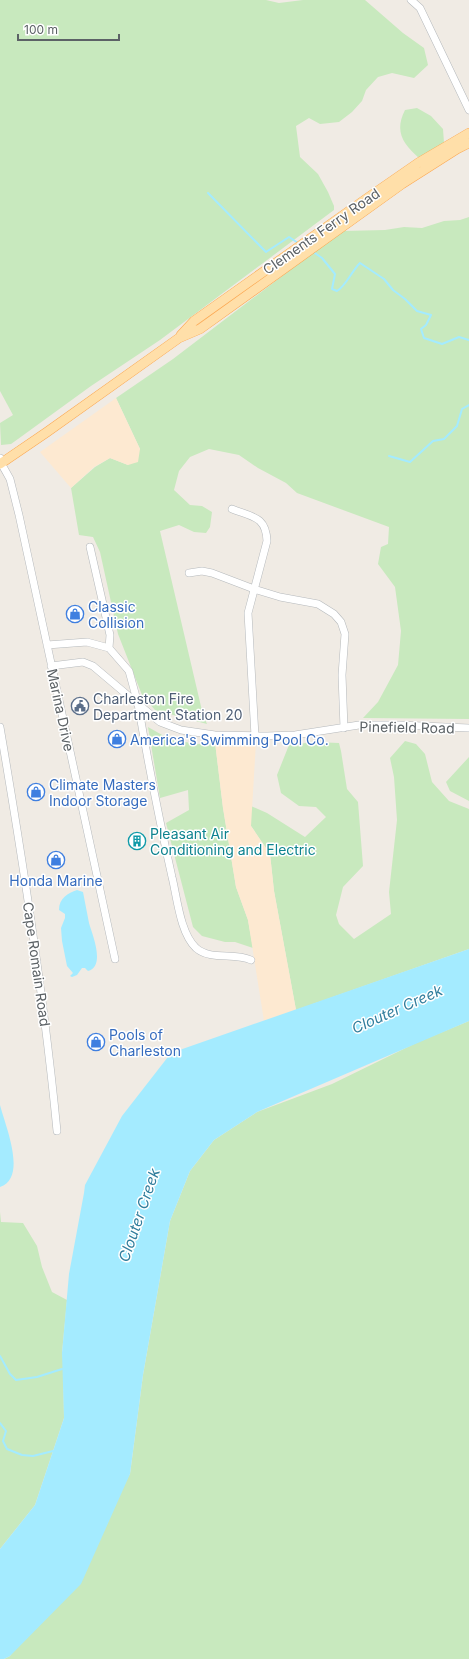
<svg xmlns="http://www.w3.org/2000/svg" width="469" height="1659" font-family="Inter,sans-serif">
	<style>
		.green { fill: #c8e9be }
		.sand { fill: #fde9d1 }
		.water { fill: #a4ebff }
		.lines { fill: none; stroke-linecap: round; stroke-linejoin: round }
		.stream { stroke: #a4ebff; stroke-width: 2 }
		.minor-casing { stroke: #b5b9bc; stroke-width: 8 }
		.major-casing { stroke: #fca750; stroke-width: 10 }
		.minor { stroke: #fff; stroke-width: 7 }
		.major { stroke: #ffdfa9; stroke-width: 9 }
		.labels { text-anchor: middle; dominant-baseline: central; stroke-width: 3; stroke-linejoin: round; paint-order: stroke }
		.street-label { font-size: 14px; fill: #5c6266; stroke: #fff }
		.shop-label { font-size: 14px; fill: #366cbe; stroke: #fff; text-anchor: start }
		.service-label { font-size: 14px; fill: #4e5e75; stroke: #fff; text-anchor: start }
		.culture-label { font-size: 14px; fill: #0d838f; stroke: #fff; text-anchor: start }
		.water-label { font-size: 15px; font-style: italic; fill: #327e9d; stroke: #fff }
	</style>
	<rect width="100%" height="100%" fill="#f0ebe4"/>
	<path class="green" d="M0,0H266L279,3L303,0H365L403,33L424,48L428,65L414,78L392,73L378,77L366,90L362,101L352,112L339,122L320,124L309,118L296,126L300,157L318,174L328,192L334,206V210L160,340L91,386L18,439L11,444L1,445L0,423L13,415L0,391Z
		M417,108L431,116L443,129L444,143L420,159C403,144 394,132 405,110Z
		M469,217V719L363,718L378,702L398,665L401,631L395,587L378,564L381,547L388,544L389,527L297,493L286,483L258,468L239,455L209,449L190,457L179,471L174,490L190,505L202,506L212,512L210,527L206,533L194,532L179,525L160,531L203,715L207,724L155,710L142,695L118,634L100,552L93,537L79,535L71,488L95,467L110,458L128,465L140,449L116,398L173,359L336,235L343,231L385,230L404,227L422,228L444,221L460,220Z
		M148,727L171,740L199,744L215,742L223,808L236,887L248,920L253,948L235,942H225L202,936L193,927L166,823L189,810L188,790L160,798Z
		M405,741L416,744L425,754L432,782L449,801L469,809V949L296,1010L274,891L270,854L251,826V806L267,813L305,837L326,817L316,807L299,806L281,793L277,775L289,745L315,742L339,743L341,751L347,789L358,802L363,866L343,887L336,915L339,924L354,939L391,914L389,892L397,820L394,777L390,758Z
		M469,757V801L450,791L446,782Z
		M469,1021V1659H4L10,1656L130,1474L143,1375L170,1221L190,1171L214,1140L257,1112L332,1084L418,1042Z
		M0,1212L1,1222L23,1223L37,1246L42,1267L52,1292L67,1300L62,1353L63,1359L64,1418L35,1505L0,1549Z"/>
	<path class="sand" d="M116,398L140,449L138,462L128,465L110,458L94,467L71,488L40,452Z
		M215,742H256L251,826L270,854L274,891L296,1010L264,1021L248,920L236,887L223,808Z"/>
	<path class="water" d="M77,890L83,892C85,902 87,913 89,923C92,934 106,966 88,971L85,968H82L77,975L72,977L70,976L73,973L67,966L62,941L61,928L65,918V914L59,910C59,898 68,893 77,890Z
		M469,949V1021L257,1112L214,1140L190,1171L170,1221L143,1375L130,1474L81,1584L10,1656L4,1659H0V1549L35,1505L64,1418L62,1353L69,1274L84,1193L85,1185L122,1116L171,1053Z
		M0,1105C5,1125 28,1178 0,1187Z"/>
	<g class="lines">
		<path class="stream" d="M208,193L266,252L289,237L298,243
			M312,251L322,258L335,274L332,289L337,291C346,286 351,272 360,263L384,279L393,290L405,299L417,311L431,315L426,325L421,329L424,338L442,344L459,337L469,340
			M389,456L410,462L433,441L444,439L457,426L462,409L469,405
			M0,1356L10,1374L16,1380L37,1377L62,1369
			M0,1423L6,1431L3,1441L7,1449L22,1455L33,1456L53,1451"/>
		<defs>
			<path id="minor" d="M411,0L420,8L469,110
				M0,458L1,463L10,479L19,515L115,959
				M232,509C252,517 266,516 267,541L248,613L255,736
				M90,547L110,635L109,648
				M189,573L202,571L212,573L254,589L280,597L318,604L334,614L341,622L345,634L342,675L344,728
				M47,645L87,642L109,648L129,671L138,704L160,722L181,730L215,735L267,736L295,735L359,725H399L469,728
				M51,666L83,662L93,666L138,704C148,762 159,819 172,877C177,897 180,933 196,948C211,961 234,952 251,960
				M0,727C23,861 44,995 57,1131"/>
			<path id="major" d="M181,335L194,321L366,199L418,163L469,133
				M0,464L47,432L179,338L200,329L402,184L457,149L469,143"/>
		</defs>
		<use href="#minor" class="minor-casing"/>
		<use href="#major" class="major-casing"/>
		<use href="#minor" class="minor"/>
		<use href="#major" class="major"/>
	</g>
	<defs>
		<symbol id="shop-ring" viewBox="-11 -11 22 22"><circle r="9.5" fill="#fff" stroke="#3f7fe0" stroke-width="1.5"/><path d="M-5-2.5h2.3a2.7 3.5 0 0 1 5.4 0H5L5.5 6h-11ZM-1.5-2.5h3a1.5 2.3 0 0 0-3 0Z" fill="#3f7fe0"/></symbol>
		<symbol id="civic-ring" viewBox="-11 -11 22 22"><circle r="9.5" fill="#fff" stroke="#5c6f8a" stroke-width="1.5"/><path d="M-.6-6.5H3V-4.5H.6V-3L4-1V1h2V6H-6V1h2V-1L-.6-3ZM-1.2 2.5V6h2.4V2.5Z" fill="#5c6f8a"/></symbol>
		<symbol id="building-ring" viewBox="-11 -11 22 22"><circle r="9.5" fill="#fff" stroke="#0f9aa8" stroke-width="1.5"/><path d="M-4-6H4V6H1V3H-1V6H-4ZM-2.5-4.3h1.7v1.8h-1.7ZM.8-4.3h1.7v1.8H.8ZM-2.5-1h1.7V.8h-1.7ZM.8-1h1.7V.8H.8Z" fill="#0f9aa8"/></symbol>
	</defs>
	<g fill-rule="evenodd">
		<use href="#shop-ring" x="65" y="604" width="20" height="20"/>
		<use href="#civic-ring" x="70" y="696" width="20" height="20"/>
		<use href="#shop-ring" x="107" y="729" width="20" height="20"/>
		<use href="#shop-ring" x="26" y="782" width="20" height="20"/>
		<use href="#building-ring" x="127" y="831" width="20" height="20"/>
		<use href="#shop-ring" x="46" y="850" width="20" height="20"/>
		<use href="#shop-ring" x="86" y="1032" width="20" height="20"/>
	</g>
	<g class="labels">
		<g class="street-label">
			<text transform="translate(321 231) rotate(-35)">Clements Ferry Road</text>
			<text transform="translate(61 710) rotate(78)">Marina Drive</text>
			<text transform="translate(407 727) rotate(1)">Pinefield Road</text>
			<text transform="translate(37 964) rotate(82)">Cape Romain Road</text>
		</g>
		<g class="shop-label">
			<text x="88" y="606">Classic<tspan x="88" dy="16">Collision</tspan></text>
			<text x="130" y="739">America's Swimming Pool Co.</text>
			<text x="49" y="784">Climate Masters<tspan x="49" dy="16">Indoor Storage</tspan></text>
			<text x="56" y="880" text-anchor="middle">Honda Marine</text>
			<text x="109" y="1034">Pools of<tspan x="109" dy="16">Charleston</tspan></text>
		</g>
		<g class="service-label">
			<text x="93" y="698">Charleston Fire<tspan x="93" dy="16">Department Station 20</tspan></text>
		</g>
		<g class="culture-label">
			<text x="150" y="833">Pleasant Air<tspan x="150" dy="16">Conditioning and Electric</tspan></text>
		</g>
		<g class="water-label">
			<text transform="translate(397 1009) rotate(-24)">Clouter Creek</text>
			<text transform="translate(139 1215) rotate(-71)">Clouter Creek</text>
		</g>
	</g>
	<path d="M18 34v6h101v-6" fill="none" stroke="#5c6266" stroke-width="2"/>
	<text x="24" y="34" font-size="12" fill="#5c6266" stroke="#ffffff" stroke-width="3" paint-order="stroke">100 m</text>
</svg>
